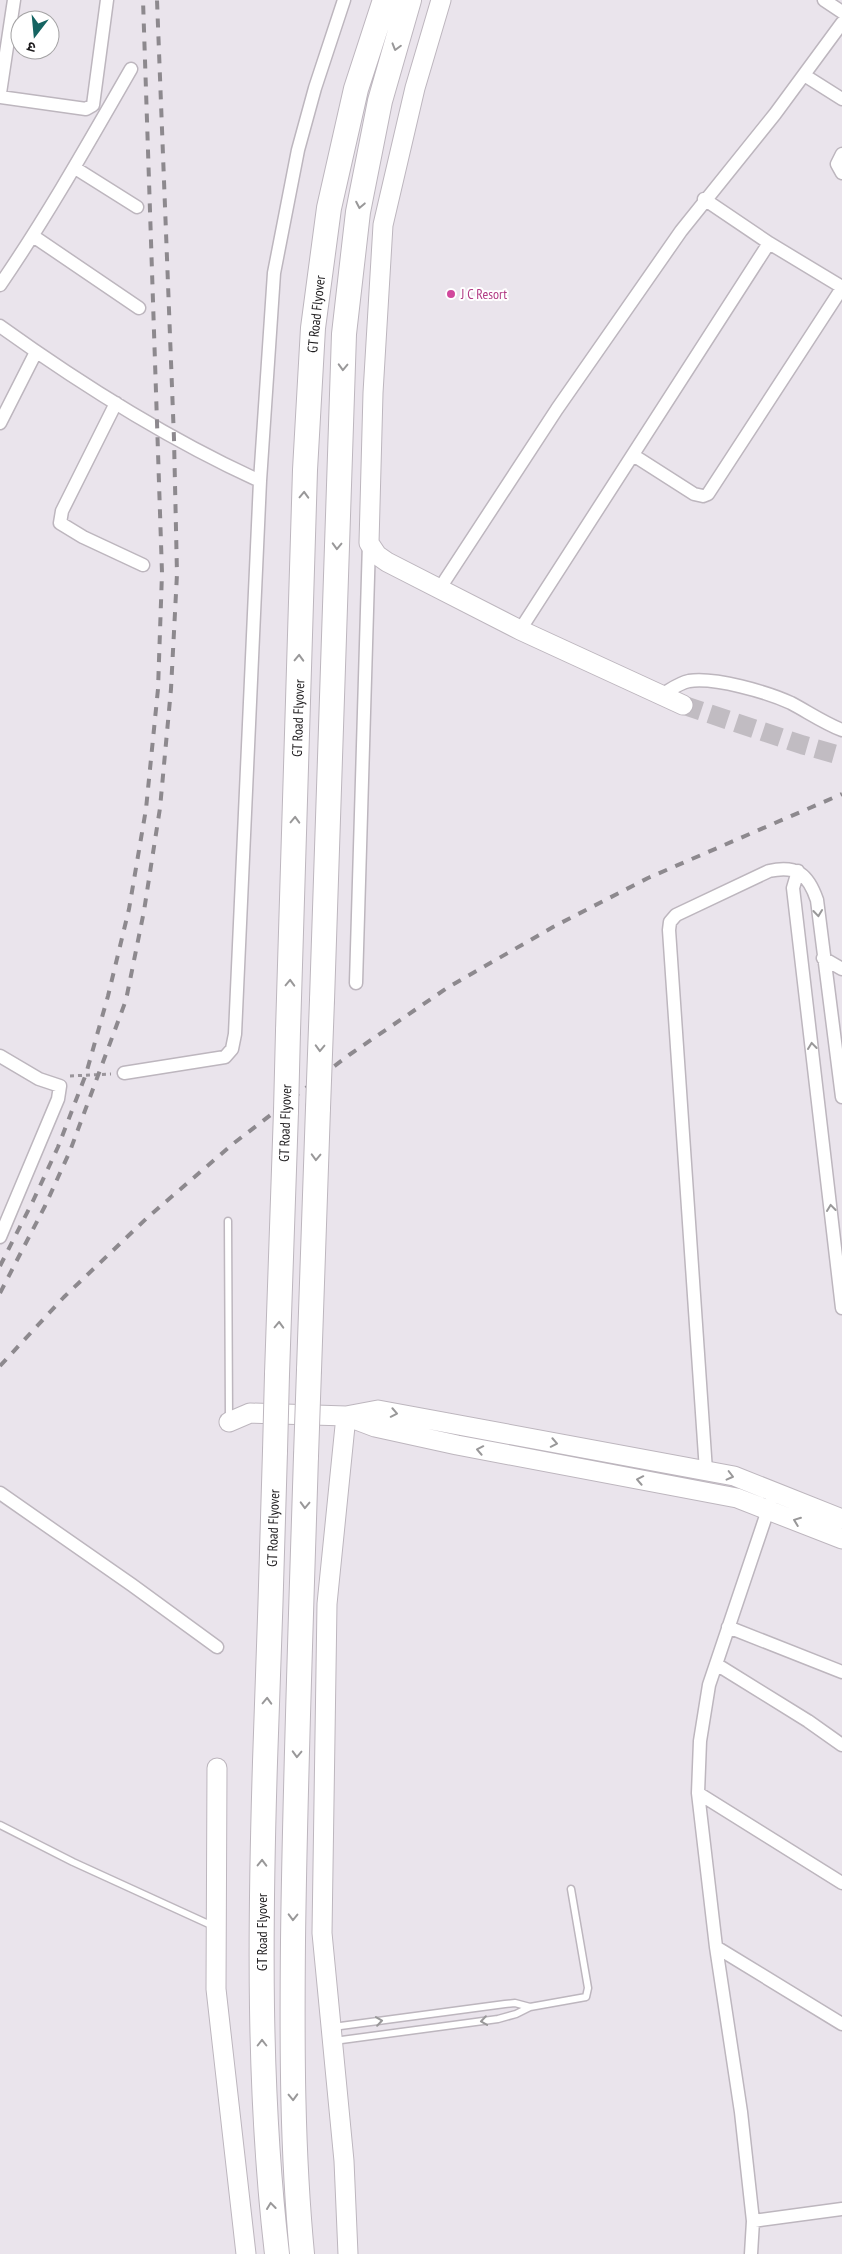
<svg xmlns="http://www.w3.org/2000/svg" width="842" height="2254" font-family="'PT Sans Narrow','Noto Sans Devanagari',sans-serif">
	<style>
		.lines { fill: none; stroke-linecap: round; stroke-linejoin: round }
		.secondary-tunnel { stroke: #c1bcc2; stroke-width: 19; stroke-dasharray: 19 9; stroke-linecap: butt }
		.lane-casing { stroke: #bdb6be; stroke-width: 9 }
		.street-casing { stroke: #bdb6be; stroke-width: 15 }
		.secondary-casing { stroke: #bdb6be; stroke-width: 21 }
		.highway-casing { stroke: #bdb6be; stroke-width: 26 }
		.path { stroke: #9a959b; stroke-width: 3; stroke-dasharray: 4 4; stroke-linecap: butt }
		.lane { stroke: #fff; stroke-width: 6 }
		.street { stroke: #fff; stroke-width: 12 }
		.secondary { stroke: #fff; stroke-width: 19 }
		.highway { stroke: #fff; stroke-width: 24 }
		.rail { stroke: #8d898e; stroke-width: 4; stroke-dasharray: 9 9; stroke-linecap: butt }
		.highway-bridge-casing { stroke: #bdb6be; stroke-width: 26; stroke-linecap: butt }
		.highway-bridge { stroke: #fff; stroke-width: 24 }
		.oneway { stroke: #999899 }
		.hotel-dot { fill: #d1479c; stroke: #fff; stroke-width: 2 }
		.labels { text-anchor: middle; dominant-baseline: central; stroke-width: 4; stroke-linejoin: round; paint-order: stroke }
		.hotel-label { font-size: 14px; fill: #b23c85; stroke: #fff; text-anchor: start }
		.street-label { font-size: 14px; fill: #1c1a1c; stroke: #fff }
	</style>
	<rect width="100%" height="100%" fill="#eae4ec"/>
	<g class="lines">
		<path class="secondary-tunnel" d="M683,705L803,745L842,756"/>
		<defs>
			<path id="lane" d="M228,1221L229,1419
				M0,1825L73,1862L213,1926
				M333,2027L505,2004L515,2003L530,2007
				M334,2041L498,2019L516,2014L530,2007L586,1997L588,1988L571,1889"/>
			<path id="street" d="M824,0L842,12
				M804,75L842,99
				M0,93L14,0
				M0,97L86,109L93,105L107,0
				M842,154L837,164L842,173
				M75,168L137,207
				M33,236L139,308
				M769,243L842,287
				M0,285C48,215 89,142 131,69
				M0,326C82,385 168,439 260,481
				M116,403L62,511L60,523L83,537L143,565
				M0,423L36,352
				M633,455L694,494L703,496L708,494L842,288
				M440,588L557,409L681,231L775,114L842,23
				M520,630L769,243L704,199
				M661,695C670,690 679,683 689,681C715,677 767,692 791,703C808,712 824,723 842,730
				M798,871L793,888L842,1308
				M823,958L842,969
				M356,983L369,543
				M0,1056L39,1079L60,1086L58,1099L0,1237
				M124,1073L225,1057L232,1049L235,1034L260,481L274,273L298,150L315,88L344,0
				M706,1471L669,930L670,922L676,915L769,871C797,865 808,874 817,900L842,1097
				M0,1493L132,1585L217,1647
				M728,1627L842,1672
				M716,1664L808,1721L842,1745
				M698,1793L842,1883
				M716,1947L842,2024
				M753,2221L842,2209
				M751,2254L753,2221L741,2112L716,1947L698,1793L700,1741L709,1685L770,1504"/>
			<path id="secondary" d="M441,0L415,88L383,225L373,393L369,543L377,555L387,562L520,630L683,705
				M346,1416L375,1427L457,1445L737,1498L842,1539
				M346,1416L378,1410L734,1476L842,1519
				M229,1422L250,1413L346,1416L327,1604L322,1933L344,2161L348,2254
				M217,1768L216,1989L246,2254"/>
			<path id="highway" d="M322,1000L344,334L358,212L380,101L409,0
				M288,1031L305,470L313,328L329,208L356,89L385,0
				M309,1370L318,1108
				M277,1374L286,1111
				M275,1451C272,1555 269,1658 265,1762C260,1926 258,2091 277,2254
				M302,2254C292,2150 292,2046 293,1941C295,1779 301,1618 306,1456"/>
		</defs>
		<use href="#lane" class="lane-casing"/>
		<use href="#street" class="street-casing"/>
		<use href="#secondary" class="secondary-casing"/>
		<use href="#highway" class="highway-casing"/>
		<path class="path" d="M70,1076L111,1074"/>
		<use href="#lane" class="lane"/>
		<use href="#street" class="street"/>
		<use href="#secondary" class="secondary"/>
		<use href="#highway" class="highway"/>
		<path class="rail" d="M0,1266L33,1201L58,1147L86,1074L108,996L129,909L146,809L158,689L162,573L143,0
			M0,1293L45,1206L70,1151L126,1000L144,911L160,808L171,689L177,574L174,439L157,0
			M0,1366L64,1297L148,1217L234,1143L349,1055L447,988L553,927L648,878L842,794"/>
		<defs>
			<path id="highway-bridge" d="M318,1108L322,1000
				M286,1111L288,1031
				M275,1451L277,1374
				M306,1456L309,1370"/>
		</defs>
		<use href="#highway-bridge" class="highway-bridge-casing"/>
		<use href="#highway-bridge" class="highway-bridge"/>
	</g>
	<defs><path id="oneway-chevron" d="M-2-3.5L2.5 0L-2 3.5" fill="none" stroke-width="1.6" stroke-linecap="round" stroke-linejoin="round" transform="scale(1.25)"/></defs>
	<g class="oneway">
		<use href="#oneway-chevron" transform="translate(396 47) rotate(106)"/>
		<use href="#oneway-chevron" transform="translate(360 205) rotate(101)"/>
		<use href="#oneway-chevron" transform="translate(343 367) rotate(92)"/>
		<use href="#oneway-chevron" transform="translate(304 495) rotate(-88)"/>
		<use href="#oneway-chevron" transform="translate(337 546) rotate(92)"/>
		<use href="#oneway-chevron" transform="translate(299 658) rotate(-88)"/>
		<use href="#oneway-chevron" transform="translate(295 820) rotate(-88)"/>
		<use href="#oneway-chevron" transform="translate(818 913) rotate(84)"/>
		<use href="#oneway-chevron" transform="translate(290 983) rotate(-88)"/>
		<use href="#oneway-chevron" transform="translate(812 1046) rotate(-97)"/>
		<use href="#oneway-chevron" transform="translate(320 1048) rotate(92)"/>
		<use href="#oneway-chevron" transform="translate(316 1157) rotate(92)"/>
		<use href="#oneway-chevron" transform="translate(831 1208) rotate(-97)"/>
		<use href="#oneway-chevron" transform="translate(279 1325) rotate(-88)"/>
		<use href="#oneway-chevron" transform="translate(394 1413) rotate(11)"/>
		<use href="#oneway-chevron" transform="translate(554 1443) rotate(11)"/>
		<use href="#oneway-chevron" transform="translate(480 1450) rotate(-169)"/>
		<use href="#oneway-chevron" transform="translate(730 1476) rotate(14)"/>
		<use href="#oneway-chevron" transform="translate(640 1480) rotate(-169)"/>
		<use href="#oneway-chevron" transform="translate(305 1505) rotate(92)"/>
		<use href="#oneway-chevron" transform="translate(797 1521) rotate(-159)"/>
		<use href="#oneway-chevron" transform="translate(267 1701) rotate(-88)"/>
		<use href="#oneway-chevron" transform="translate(297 1754) rotate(92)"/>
		<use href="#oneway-chevron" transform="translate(262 1863) rotate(-89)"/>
		<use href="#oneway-chevron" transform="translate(293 1917) rotate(91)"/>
		<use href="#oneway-chevron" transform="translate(379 2021) rotate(-8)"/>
		<use href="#oneway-chevron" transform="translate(484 2021) rotate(172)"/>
		<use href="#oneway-chevron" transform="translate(262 2043) rotate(-90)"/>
		<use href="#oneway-chevron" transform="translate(293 2097) rotate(88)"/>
		<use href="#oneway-chevron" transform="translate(271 2206) rotate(-97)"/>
	</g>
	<circle class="hotel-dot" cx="451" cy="294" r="5"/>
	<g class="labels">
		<g class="hotel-label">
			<text x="461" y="294">J C Resort</text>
		</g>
		<g class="street-label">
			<text transform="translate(316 314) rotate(-84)">GT Road Flyover</text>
			<text transform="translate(298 718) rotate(-88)">GT Road Flyover</text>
			<text transform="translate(285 1123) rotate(-88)">GT Road Flyover</text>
			<text transform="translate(273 1528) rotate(-88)">GT Road Flyover</text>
			<text transform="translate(262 1932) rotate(-90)">GT Road Flyover</text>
		</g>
	</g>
	<g transform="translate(35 35) rotate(196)"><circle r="24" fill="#ffffff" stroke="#a4a3a4"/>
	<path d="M0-4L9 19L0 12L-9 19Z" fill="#156462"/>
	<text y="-8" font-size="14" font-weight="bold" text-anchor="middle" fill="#1c1a1c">उ</text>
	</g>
</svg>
